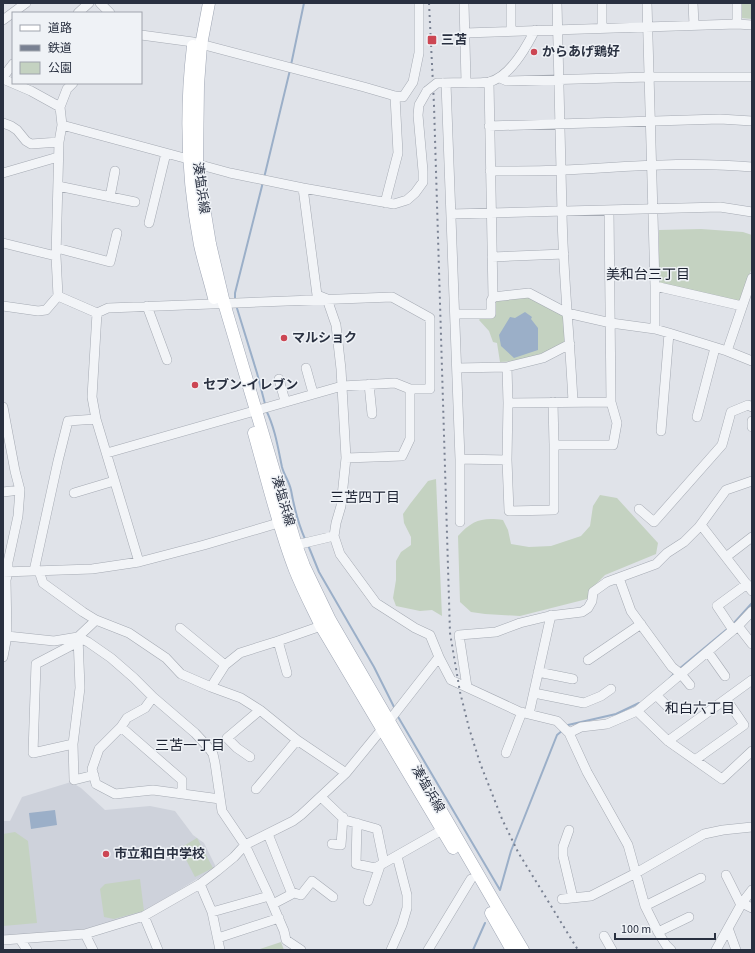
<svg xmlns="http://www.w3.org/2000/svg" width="755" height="953" font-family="'Source Sans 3','Noto Sans JP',sans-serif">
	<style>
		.built { fill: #ced2db }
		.green { fill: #c4d2c1 }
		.water { fill: #9bafc8 }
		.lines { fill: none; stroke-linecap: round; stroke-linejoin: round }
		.stream { stroke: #9bafc8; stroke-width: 2 }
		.minor-casing { stroke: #a5aab3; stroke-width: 10 }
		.major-casing { stroke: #9fa6b4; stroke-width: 13 }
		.minor { stroke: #f2f4f7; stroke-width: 9 }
		.major { stroke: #fff; stroke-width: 12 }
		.rail { stroke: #798192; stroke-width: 2; stroke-dasharray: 2 4; stroke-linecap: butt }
		.minor-bridge-casing { stroke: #a5aab3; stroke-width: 10; stroke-linecap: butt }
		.minor-bridge { stroke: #f2f4f7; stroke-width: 9 }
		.poi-dot { fill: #cc4653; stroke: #eff2f6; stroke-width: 1.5 }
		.labels { text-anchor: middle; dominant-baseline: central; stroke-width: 3; stroke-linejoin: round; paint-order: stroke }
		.poi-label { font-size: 13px; font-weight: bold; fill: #293040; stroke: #eff2f6; text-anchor: start }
		.street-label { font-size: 13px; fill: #293040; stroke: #eff2f6 }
		.neighbourhood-label { font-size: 14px; fill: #1b2131; stroke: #eff2f6 }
	</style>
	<rect width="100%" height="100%" fill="#e0e3e9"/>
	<path class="built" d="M71,782L81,788L105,810L150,806L175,811L193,835L204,843L215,865V868L143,912L82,930L3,937V821H10L22,797Z"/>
	<path class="green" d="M740,3H752V19L741,18Z
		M701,229L743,232L752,235V267L740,302L659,284V230Z
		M519,297L529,298L564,315L566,342C543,354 526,362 500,362L497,343L493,342L489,331L479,320L495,301Z
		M436,479L442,616L432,610L420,611L396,606L393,598L396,580V561L401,552L411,545V537L404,523L403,514L410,504L428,481Z
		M600,495L617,498L658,543L656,554L605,575L596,584L587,599L520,616L485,614L471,612L460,602L458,536C472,520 483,517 503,520L508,530L511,544L529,547L551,546L581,536L590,526L593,506Z
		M15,832L28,841L37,923L3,926V834Z
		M197,838L213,868L195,877L180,848Z
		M140,879L144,911L114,919L104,917L100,889L105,884Z
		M281,942L284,950H257Z"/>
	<path class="water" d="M525,312L532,317L531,319L538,328V350L514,358L501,346L499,335L510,317L515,318Z
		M55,810L57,825L31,829L29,813Z"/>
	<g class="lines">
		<path class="stream" d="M291,65L304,3
			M264,178L290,70
			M235,301V293L263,182
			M236,305L257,373L265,404
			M266,410C275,428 278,448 282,467C284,475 289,481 291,490C294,507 298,523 305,539
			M308,545L319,572L374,667L395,709
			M733,624L752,603
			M679,669L726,630
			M669,679L676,672
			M397,715L500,890
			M566,727L568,725L616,714L639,703
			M500,890L511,851L557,735L563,730
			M473,950L485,923"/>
		<defs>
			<path id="minor" d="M100,3L110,13
				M464,3L466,82
				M511,3V31
				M557,3C559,73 560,142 562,212C563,275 570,339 573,402
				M602,3V28
				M647,3L655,286V329
				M693,3L694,25
				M737,3V24
				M78,13L89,3
				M3,20L26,3
				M465,33L737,24L752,25
				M141,35L193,42L364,87L395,96L403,97L413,82L419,53V3
				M3,77L13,64
				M500,78L507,81L649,77H752
				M3,79L31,91L60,107
				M442,83C457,82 475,84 489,82C510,77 526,48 535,30
				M446,83L460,459V522
				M3,123L11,126L17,130L26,141L31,144L59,142
				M62,125L188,159L197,164L230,173L303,188L394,204L407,200L415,193L423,182V171L418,115L419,105L427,91
				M489,126L720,119L752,121
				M490,171C515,171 539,171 563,170C626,167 689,161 752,167
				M3,173L58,157
				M58,186L135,202
				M303,188L317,295L327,299L336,325L341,369L346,458L341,506L336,523L334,536L340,554L376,603L415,628L430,635L439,657L451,680L520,712L557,721L569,733L587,772L628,845L645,906L658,932L666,945L671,950
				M110,197L115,171
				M385,203L398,153L395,96
				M609,210L611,402L617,423L613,445H554V510L509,511L507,460L508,403L611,402
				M451,214L720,207L752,212
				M149,223L166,153
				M3,243L56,256
				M57,248L110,262L117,233
				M492,257L564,254
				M655,286L742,306
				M58,296L97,313L108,308L392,297L430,318V389H410L395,383L342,386L107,453
				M493,297L529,293L567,313L611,323L655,329L669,333L727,351L752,361
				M3,306L38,311L46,310L58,296L56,256L59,142L62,125L60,107L67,89L73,83
				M147,306L167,360
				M97,313L92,397L96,419L139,562
				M455,314H491V301L493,297L489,82
				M727,351L752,278
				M507,367L508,403
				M306,368L313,393
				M457,368L507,367L543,358L570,344
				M279,379L285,401
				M369,384L372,414
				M553,402L554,445
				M3,407L15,471L20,490L18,516L8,562V572L6,580L7,636L3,657
				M697,417L715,348
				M752,421V427
				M661,431L669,333
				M346,458L402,456L410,439V389
				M460,459L507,460
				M3,492L20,490
				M74,493L114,481
				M639,509L654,522L722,445L731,412L748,405L752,407
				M701,525L752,591
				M296,545L334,536
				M726,557L752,537
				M34,571L58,461L68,421L96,419
				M39,571L43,583L83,612L96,620L129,633L166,658L181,674L211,687L241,698L260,710L297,740L346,773
				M3,572L92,569L139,562L204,545L285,521
				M619,578L631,611L672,667L681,674L690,685
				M738,626L752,644
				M180,628L225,665
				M733,630L717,606L747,584
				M7,636L54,641L78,637L88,642L111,658L134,678L153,697L195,733L208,747L213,754L215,763L222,811L245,845L269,896L284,931L286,940L301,950
				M278,641L287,673
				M708,652L725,676
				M588,660L641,624
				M538,672L573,679
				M211,687L225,665L240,653L278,641L321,626
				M467,687L459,635L496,632L520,623L549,616L582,612L588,608L592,601L593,592L607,582L656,564L667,553L684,542L699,527L726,490L752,481
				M534,693L584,703L601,696L611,689
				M656,695L668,707
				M153,697L145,708L127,718L121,727L99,749L92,769L96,784L115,794L153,790L220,799
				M637,711L668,741L722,779L752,751
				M529,714L551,615
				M389,721L439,657
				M121,727L182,780V794
				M569,733L581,727L607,724L637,711L738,626L752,611
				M668,741L752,680
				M73,744L33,753L36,664L78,642
				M506,753L522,712
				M250,757L237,748L227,738L260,710
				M695,760L744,725L726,699
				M94,775L74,780L73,744L80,688L78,637L96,620
				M256,789L297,740
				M321,797L345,820L377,829L384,863L442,830
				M357,823L356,864L375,868L384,863
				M569,830L563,847V856L573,898
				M268,834L292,894L273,904
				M332,844L341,845L343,817
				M726,875L741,905
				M200,884L212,912L220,950
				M291,892L301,895L312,881L333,897
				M562,899L591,896L636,873L704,834L723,830L752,827
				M368,901L380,866
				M742,903L752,908
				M645,906L701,878
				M212,912L269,896
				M144,916L158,950
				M728,928L736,950
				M658,932L689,917
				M85,934L93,950
				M604,936L612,950
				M218,938L279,918
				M20,939L27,950
				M3,940L85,934L144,916L200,884L217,871L234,857L245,845L293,821L301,815L346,773L382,729
				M391,950L402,925L407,908V895L397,856
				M428,950L471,879
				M716,950L742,903L752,890"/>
			<path id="major" d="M209,3L201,45L198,85L197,164L201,189L210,244L224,303L296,545L304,566L330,620L496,905L523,950
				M193,46C185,113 187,178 200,245C204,263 210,281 214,298
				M254,433C267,479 278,526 295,570C303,590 312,607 321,626L453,848
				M491,913L512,950"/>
		</defs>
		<use href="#minor" class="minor-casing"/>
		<use href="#major" class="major-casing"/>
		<use href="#minor" class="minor"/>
		<use href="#major" class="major"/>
		<path class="rail" d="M429,3L434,105L450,633L460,692L469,728L480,763L502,819L518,852L578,950"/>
		<defs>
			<path id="minor-bridge" d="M427,91L437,83H442"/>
		</defs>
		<use href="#minor-bridge" class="minor-bridge-casing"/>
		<use href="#minor-bridge" class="minor-bridge"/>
	</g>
	<g class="poi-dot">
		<rect x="427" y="35" width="10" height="10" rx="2"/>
		<circle cx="534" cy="52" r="4"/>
		<circle cx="284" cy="338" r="4"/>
		<circle cx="195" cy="385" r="4"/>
		<circle cx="106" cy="854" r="4"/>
	</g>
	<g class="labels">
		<g class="poi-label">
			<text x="441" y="40">三苫</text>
			<text x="542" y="52">からあげ鶏好</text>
			<text x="292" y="338">マルショク</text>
			<text x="203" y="385">セブン-イレブン</text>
			<text x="114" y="854">市立和白中学校</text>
		</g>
		<g class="street-label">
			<text transform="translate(201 188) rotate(82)">湊塩浜線</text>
			<text transform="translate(283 501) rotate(74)">湊塩浜線</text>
			<text transform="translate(428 789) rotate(60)">湊塩浜線</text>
		</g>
		<g class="neighbourhood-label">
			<text x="648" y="275">美和台三丁目</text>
			<text x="365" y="498">三苫四丁目</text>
			<text x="700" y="709">和白六丁目</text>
			<text x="190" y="746">三苫一丁目</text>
		</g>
	</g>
	<rect width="755" height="953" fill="none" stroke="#293040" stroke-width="8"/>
	<rect x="12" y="12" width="130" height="72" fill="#eff2f6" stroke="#a0a4ad"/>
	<rect x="20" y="25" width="20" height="6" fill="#ffffff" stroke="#a0a4ad"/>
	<text x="48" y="32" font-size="12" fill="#293040">道路</text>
	<rect x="20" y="45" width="20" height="6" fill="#798192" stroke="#a0a4ad"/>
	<text x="48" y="52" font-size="12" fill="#293040">鉄道</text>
	<rect x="20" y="62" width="20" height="12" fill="#c4d2c1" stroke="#a0a4ad"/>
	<text x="48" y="72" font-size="12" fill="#293040">公園</text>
	<path d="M615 933v6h100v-6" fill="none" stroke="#293040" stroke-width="2"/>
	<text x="621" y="933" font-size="12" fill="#293040" stroke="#eff2f6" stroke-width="3" paint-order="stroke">100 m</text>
</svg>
